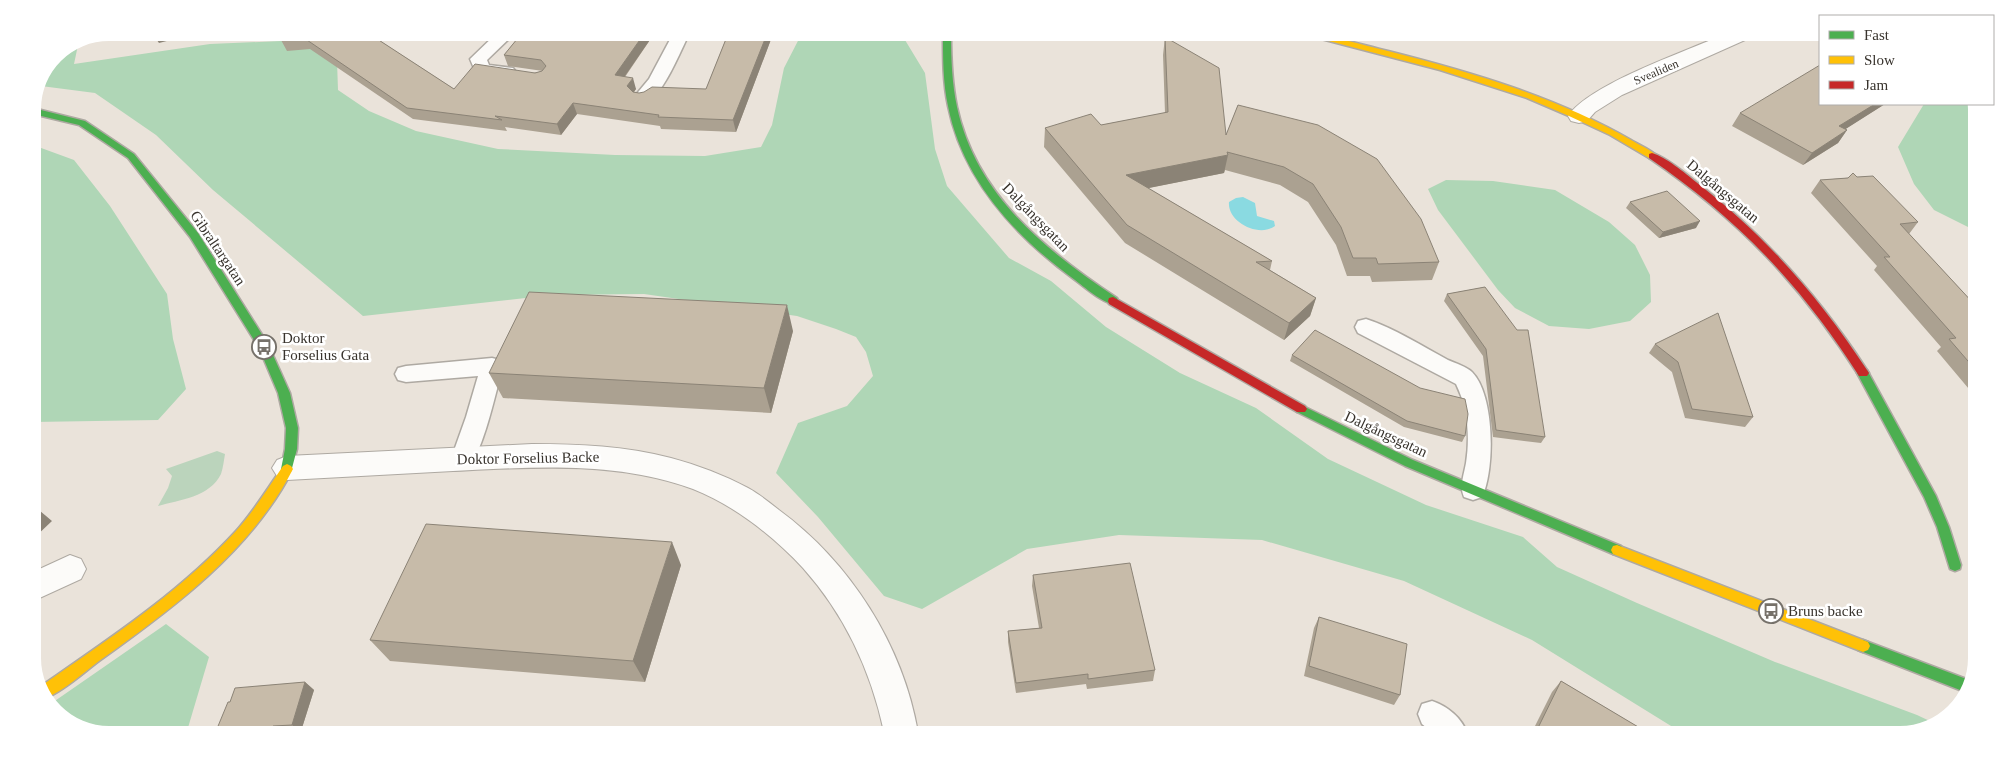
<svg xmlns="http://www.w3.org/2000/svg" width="2009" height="767" font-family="'Times New Roman',serif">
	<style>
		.green { fill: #bbd4bc }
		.forest { fill: #afd6b6 }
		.water { fill: #8adae1 }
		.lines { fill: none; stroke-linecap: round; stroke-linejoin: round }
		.lane-casing { stroke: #aea9a2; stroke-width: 3 }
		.street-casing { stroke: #aea9a2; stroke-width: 2 }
		.fast-casing { stroke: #aea9a2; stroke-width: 3 }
		.slow-casing { stroke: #aea9a2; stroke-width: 3 }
		.jam-casing { stroke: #aea9a2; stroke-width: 3 }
		.lane { fill: #fcfbf9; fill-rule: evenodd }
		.street { fill: #fcfbf9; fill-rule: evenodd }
		.fast { fill: #4caf50; fill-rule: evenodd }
		.slow { fill: #ffc107; fill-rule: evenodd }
		.jam { fill: #c62828; fill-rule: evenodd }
		.wall { fill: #aba191 }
		.shaded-wall { fill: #8b8376 }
		.building { fill: #c7bba9; stroke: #8b8376 }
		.labels { text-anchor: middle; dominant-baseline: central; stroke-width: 5; stroke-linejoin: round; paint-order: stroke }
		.far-street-label { font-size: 12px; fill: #38332d; stroke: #fff }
		.street-label { font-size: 15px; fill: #38332d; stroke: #fff }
		.poi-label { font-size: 15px; fill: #38332d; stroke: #fff; text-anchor: start }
	</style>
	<rect width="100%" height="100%" fill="#eae3da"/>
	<path class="green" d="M217,451L225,454C224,460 223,468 221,474C210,497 179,500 158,506L168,488L172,476L166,469Z"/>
	<path class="forest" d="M898,34L905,40L925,73L935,149L947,186L1009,258L1051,281L1106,327L1180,373L1256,408L1328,459L1426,505L1523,537L1557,567L1637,603L1775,662L1917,715L1934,723L1900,734H1684L1532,640L1404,581L1262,540L1119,535L1027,549L922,609L884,596L818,517L776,473L798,423L847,406L873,376L866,352L856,337L836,329L797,316L644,294L552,295L363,316L213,190L156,135L95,93L41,86L55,55L78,45L74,64L210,44L281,41L319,43L337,61L338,90L369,111L416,131L498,149L615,155L705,156L761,147L772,125L784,68L801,35Z
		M1924,104H1976L1975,229L1970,228L1934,210L1914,184L1898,147Z
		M33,145L74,160L110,206L167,294L173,339L186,389L158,420L33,422Z
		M1446,180L1493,181L1555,190L1609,222L1635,245L1650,275L1651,302L1630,321L1589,329L1549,326L1515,308L1498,290L1438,210L1428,189Z
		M166,624L209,657L187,731L85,730L49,705Z"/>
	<path class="water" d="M1243,197L1255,203L1257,216L1274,221L1275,226C1259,238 1227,222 1229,202L1236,198Z"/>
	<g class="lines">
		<defs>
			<path id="lane" d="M497,33H515L487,60L489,65L513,68L516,72L513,76L507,77L476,73L470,59Z
				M673,34H689C681,50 664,93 648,101C645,103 641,102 637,101L634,97L649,79Z
				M1366,319C1394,328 1422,346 1448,360C1455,363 1467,367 1472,372C1495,395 1495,470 1482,497L1473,500L1464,497C1459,486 1464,475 1466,463C1470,437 1468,408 1456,384L1358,333L1355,327L1358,321Z
				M492,358L500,360L503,366C494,399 487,435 471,466L463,469L455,466L451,459L466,417L478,376L406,382L398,380L395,374L398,368L406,366Z
				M1432,701C1447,706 1462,718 1467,733H1433L1422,724L1418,714L1422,704Z"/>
			<path id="street" d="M1720,36H1748L1745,40L1622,95L1595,112L1587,121L1579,123L1571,121L1568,116C1590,84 1682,53 1720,36Z
				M532,444C579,444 626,446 671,458C697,465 724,475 748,488C759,494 769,502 779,510C850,562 903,645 918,732H884C871,671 845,615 803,568C773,536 734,505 693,489C617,461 533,467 453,471C398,474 342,477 287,480L277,476L272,468L277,460L287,456Z
				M70,555L81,559L86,569L81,579L33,601V572Z"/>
			<path id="fast" d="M943,34H951C951,59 952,83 957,107C976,195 1046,251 1117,298L1118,301L1117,304C1107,307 1083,286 1075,280C1016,237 963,181 948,106C943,83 943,58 943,34Z
				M33,108L85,121L134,154L198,233L268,344L290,393L298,428L297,449L291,472L287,474L283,472L281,469L285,449L286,428L278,393L259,348L190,237L128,158L79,125L33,114Z
				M1863,369L1867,370L1936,496L1949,527L1961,565L1960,569L1955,571L1950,569L1937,527L1924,497L1857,373Z
				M1301,405L1413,460L1621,546L1623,550L1621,554L1617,555L1613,554L1405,466L1297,412L1295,409L1297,406Z
				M1863,640L1969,680L1972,682L1965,692L1858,650L1856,646L1858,642Z"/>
			<path id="slow" d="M1306,35C1334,35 1361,45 1388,51C1471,72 1556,97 1631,140C1639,145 1650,149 1657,156L1655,158H1649L1610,135L1569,116L1527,98L1440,70Z
				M287,464L291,466L293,469C252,550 172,609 99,661C83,673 65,690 46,698L41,686C109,639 180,592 236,531C254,511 268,488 283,466Z
				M1617,545L1868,642L1870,646L1868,650L1863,652L1613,554L1611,550L1613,546Z"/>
			<path id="jam" d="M1652,153C1666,157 1685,173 1696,182C1765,235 1820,298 1867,370L1869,373L1867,376H1859C1801,285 1738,219 1649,158V154Z
				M1113,297L1305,406L1307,409L1305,412H1297L1109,304L1108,301L1109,298Z"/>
		</defs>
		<use href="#lane" class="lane-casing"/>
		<use href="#street" class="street-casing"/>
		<use href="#fast" class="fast-casing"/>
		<use href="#slow" class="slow-casing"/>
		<use href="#jam" class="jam-casing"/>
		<use href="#lane" class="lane"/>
		<use href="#street" class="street"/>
		<use href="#fast" class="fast"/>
		<use href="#slow" class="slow"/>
		<use href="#jam" class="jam"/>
	</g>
	<path class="wall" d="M368,33L454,89L543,71L508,66L504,55L522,33L654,34L625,77L636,89L634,92L639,93L706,89L728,34H773L736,132L661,129L660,126L577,114L561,135L505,127L507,131L413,119L310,49L287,51L281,40Z
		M1645,36H1661L1652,40Z
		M1165,37L1226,135L1238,105L1439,262L1432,280L1372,282L1370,276H1347L1336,245L1308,202L1280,185L1225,170L1224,173L1148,188L1272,261L1270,270L1316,298L1310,316L1284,340L1125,243L1044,147L1045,128L1101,125L1165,113L1163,55Z
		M1820,104H1885L1845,129L1847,130L1838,143L1803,165L1732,126L1740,113Z
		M1857,177L1918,222L1909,234L1975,305L1974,395L1937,351L1941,347L1874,270L1877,266L1811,193L1820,180Z
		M1630,202L1696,228L1659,238L1626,208Z
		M1485,287L1545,437L1541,443L1493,437L1483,356L1444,301L1447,294Z
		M793,331L771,413L503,398L489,373Z
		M1655,344L1753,417L1745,427L1685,418L1672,372L1649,353Z
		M1292,355L1465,436L1462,442L1404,427L1290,361Z
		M681,565L645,682L390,661L370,640Z
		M1033,575L1155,670L1153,681L1087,689L1086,684L1016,693L1008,642V631L1039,628L1032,586Z
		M1319,617L1400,695L1394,705L1304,676L1314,628Z
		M1561,681L1650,734H1531L1552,692Z
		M305,682L314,690L301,731H216L230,702Z"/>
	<path class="shaded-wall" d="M152,33H194V34L159,43Z
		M644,34H654L618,86L615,75Z
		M767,34H773L736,132L733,120Z
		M1654,36H1661L1652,40Z
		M633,78L636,89L630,97L627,86Z
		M573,103L577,114L561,135L557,124Z
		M1875,104H1885L1830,139L1839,126Z
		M1847,130L1838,143L1803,165L1812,153Z
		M1228,155L1224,173L1124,193L1126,175Z
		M1700,221L1696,228L1659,238L1663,232Z
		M1316,298L1310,316L1284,340L1289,323Z
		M787,305L793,331L771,413L764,388Z
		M33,505L52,521L33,539Z
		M672,542L681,565L645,682L633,661Z
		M305,682L314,690L301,731H299L292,725Z
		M273,726L279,731H272Z"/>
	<path class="building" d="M279,33H368L454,89L475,64L535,73L542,71L546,66L541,60L504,55L522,33L644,34L615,75L633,78L627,86L633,92L639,93L644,92L652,87L706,89L728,34H767L733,120L658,117L659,115L573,103L557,124L495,116L502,120L407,108L304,38L281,40Z
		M1165,37L1219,68L1226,135L1238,105L1318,125L1377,159L1421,219L1439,262L1378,264L1376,258H1353L1341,227L1313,184L1284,167L1227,152L1228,155L1126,175L1272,261L1256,262L1316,298L1289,323L1127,225L1045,128L1091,114L1101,125L1168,112Z
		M1820,65V104H1875L1839,126L1847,130L1812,153L1740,113Z
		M1853,173L1857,177L1873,176L1918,222L1900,224L1975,305L1974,368L1949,339L1956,338L1884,257H1890L1820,180L1848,178Z
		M1667,191L1700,221L1663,232L1630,202Z
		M1485,287L1517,330H1528L1545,437L1496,430L1486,349L1447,294Z
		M529,292L787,305L764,388L489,373Z
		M1718,313L1753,417L1692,409L1678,362L1655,344Z
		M1315,330L1420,388L1465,399L1468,414L1465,436L1407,421L1292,355Z
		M426,524L672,542L633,661L370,640Z
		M1130,563L1155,670L1088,679V674L1016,683L1008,631L1042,628L1033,575Z
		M1319,617L1407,644L1400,695L1309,666Z
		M1561,681L1650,734H1535Z
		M305,682L292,725L273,726L272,731H216L228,702H230L235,688Z"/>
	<defs>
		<symbol id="bus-ring" viewBox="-11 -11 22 22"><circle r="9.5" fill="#fff" stroke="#76716a" stroke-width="1.5"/><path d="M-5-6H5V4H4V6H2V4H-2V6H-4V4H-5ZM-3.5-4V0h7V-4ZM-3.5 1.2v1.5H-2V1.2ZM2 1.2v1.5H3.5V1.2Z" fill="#76716a"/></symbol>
	</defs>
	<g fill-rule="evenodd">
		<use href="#bus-ring" x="250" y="333" width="28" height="28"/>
		<use href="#bus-ring" x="1757" y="597" width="28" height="28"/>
	</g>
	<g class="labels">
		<g class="far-street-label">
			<text transform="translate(1656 72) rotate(-23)">Svealiden</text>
		</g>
		<g class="street-label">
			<text transform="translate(1723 191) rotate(40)">Dalgångsgatan</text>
			<text transform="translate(1036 217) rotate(46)">Dalgångsgatan</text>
			<text transform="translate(218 248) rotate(56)">Gibraltargatan</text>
			<text transform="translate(1386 434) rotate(25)">Dalgångsgatan</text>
			<text transform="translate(528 458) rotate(-1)">Doktor Forselius Backe</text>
		</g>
		<g class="poi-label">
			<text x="282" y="338">Doktor<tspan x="282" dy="17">Forselius Gata</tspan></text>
			<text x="1788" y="611">Bruns backe</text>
		</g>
	</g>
	<path d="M0 0H2009V767H0ZM109 41H1900A68 68 0 0 1 1968 109V658A68 68 0 0 1 1900 726H109A68 68 0 0 1 41 658V109A68 68 0 0 1 109 41Z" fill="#fff" fill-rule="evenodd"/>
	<rect x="1819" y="15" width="175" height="90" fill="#ffffff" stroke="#afadab"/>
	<rect x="1829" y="31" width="25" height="8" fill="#4caf50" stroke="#afadab"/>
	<text x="1864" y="40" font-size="15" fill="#38332d">Fast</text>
	<rect x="1829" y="56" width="25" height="8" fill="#ffc107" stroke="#afadab"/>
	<text x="1864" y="65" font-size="15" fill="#38332d">Slow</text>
	<rect x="1829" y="81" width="25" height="8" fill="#c62828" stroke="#afadab"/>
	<text x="1864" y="90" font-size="15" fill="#38332d">Jam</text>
</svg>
